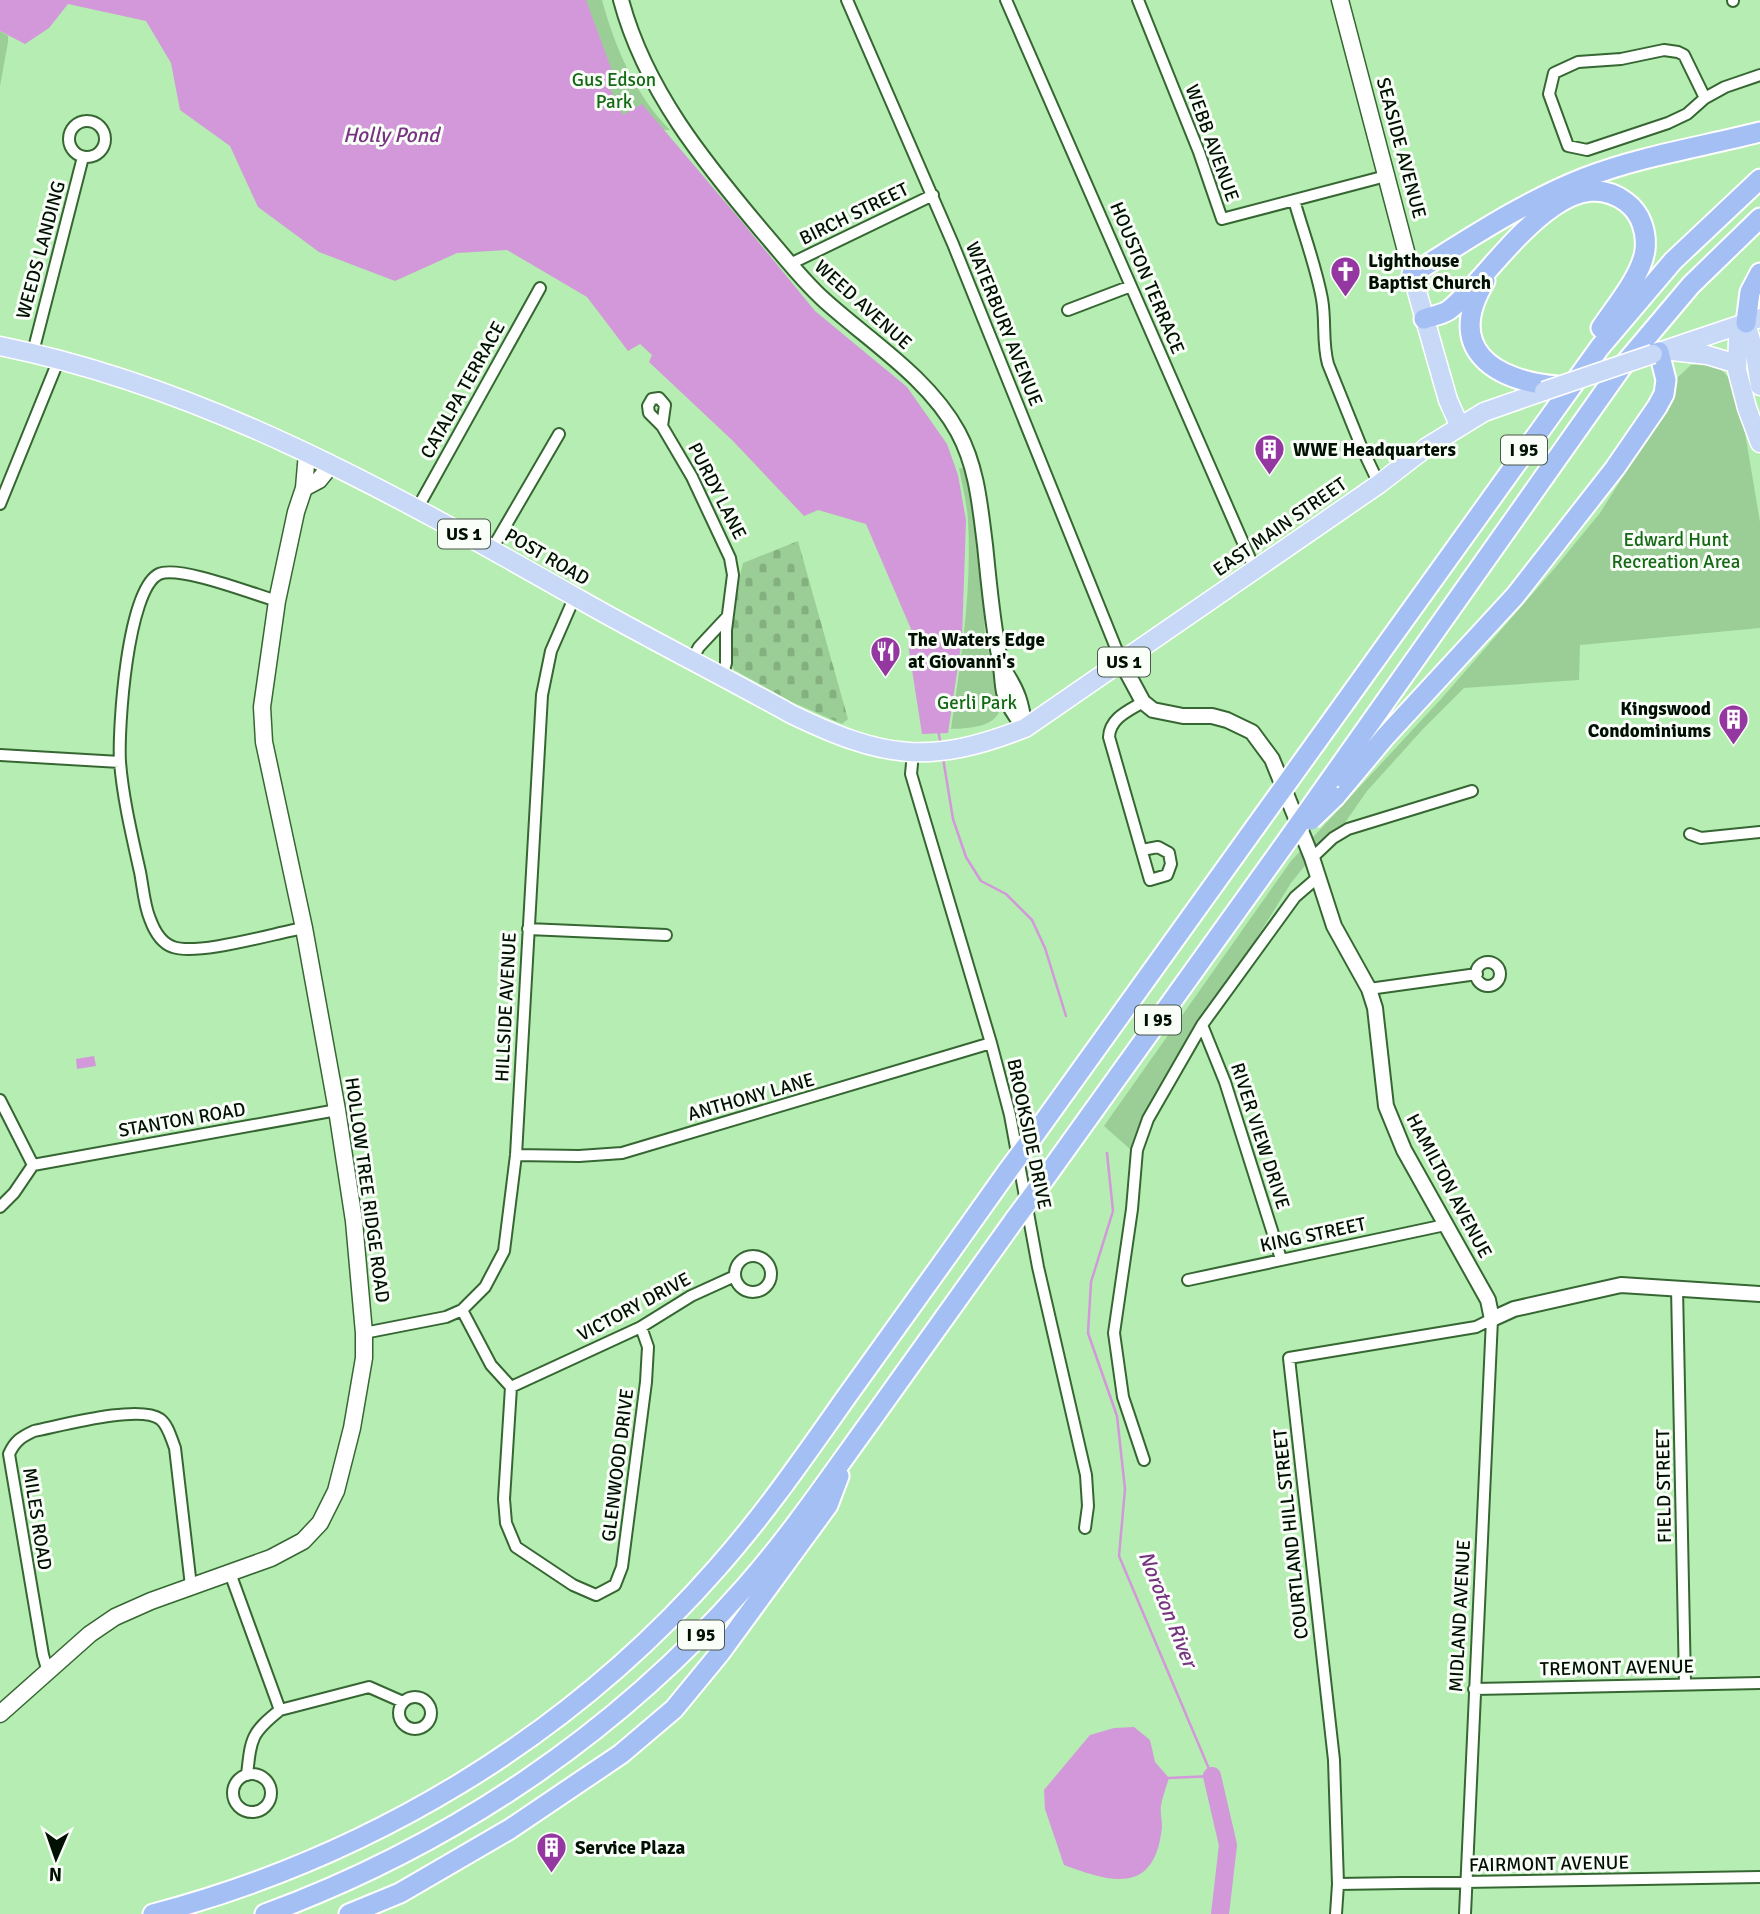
<svg xmlns="http://www.w3.org/2000/svg" width="1760" height="1914" font-family="Signika,sans-serif">
	<style>
		.cemetery { fill: url(#cemetery-stones) }
		.park { fill: #9bce97 }
		.water { fill: #d298d9 }
		.lines { fill: none; stroke-linecap: round; stroke-linejoin: round }
		.stream { stroke: #d298d9; stroke-width: 2.5 }
		.river { stroke: #d298d9; stroke-width: 18 }
		.minor-casing { stroke: #366733; stroke-width: 14 }
		.tertiary-casing { stroke: #366733; stroke-width: 18 }
		.secondary-casing { stroke: #366733; stroke-width: 19 }
		.primary-casing { stroke: #fff; stroke-width: 21 }
		.motorway-casing { stroke: #fff; stroke-width: 23 }
		.minor { stroke: #fff; stroke-width: 10 }
		.tertiary { stroke: #fff; stroke-width: 14 }
		.secondary { stroke: #fff; stroke-width: 16 }
		.primary { stroke: #c8d9f8; stroke-width: 18 }
		.motorway { stroke: #a3bff4; stroke-width: 19 }
		.primary-bridge-casing { stroke: #fff; stroke-width: 21; stroke-linecap: butt }
		.motorway-bridge-casing { stroke: #fff; stroke-width: 23; stroke-linecap: butt }
		.primary-bridge { stroke: #c8d9f8; stroke-width: 18 }
		.motorway-bridge { stroke: #a3bff4; stroke-width: 19 }
		.labels { text-anchor: middle; dominant-baseline: central; stroke-width: 6; stroke-linejoin: round; paint-order: stroke }
		.shield { fill: #f9fef8; stroke: #4b584b; stroke-width: 2 }
		.shield-label { font-size: 18px; font-weight: bold; fill: #011101 }
		.park-label { font-size: 19px; fill: #156914; stroke: #f9fef8 }
		.street-label { font-size: 19px; fill: #011101; stroke: #f9fef8 }
		.poi-label { font-size: 19px; font-weight: bold; fill: #011101; stroke: #f9fef8; text-anchor: start }
		.water-label { font-size: 21px; font-style: italic; fill: #773381; stroke: #f9fef8 }
	</style>
	<defs>
		<pattern id="cemetery-stones" width="16" height="16" patternUnits="userSpaceOnUse" patternTransform="scale(1.75)"><rect width="16" height="16" fill="#9bce97"/><path d="M2 7V4a2 2 0 0 1 4 0v3zM10 15v-3a2 2 0 0 1 4 0v3z" fill="#84b080"/></pattern>
	</defs>
	<rect width="100%" height="100%" fill="#b6edb2"/>
	<path class="cemetery" d="M798,541L848,719L842,724L792,702L734,670L730,659L729,622L743,563Z"/>
	<path class="park" d="M572,0H602C615,47 635,95 670,130L634,129L616,125Z
		M0,31L8,36V42L0,86Z
		M1704,363C1724,367 1731,378 1739,397L1760,522V628L1580,645L1579,680L1464,688L1423,729L1367,791L1344,824L1323,843L1291,883L1208,1016L1179,1054L1137,1132L1131,1150L1104,1126L1291,861L1442,698L1554,569L1600,513L1657,422L1678,377L1691,365Z
		M959,468L966,469L982,566L985,636L1001,706C997,728 969,728 951,729C961,660 972,590 968,521C967,503 962,485 959,468Z"/>
	<path class="water" d="M0,0H586L611,68L608,85L623,115L642,104L743,223L815,311L907,387L947,444L958,475L966,520L962,639L948,733L922,734L908,644L911,629L866,524L818,510L804,516L733,441L649,362L652,355L640,344L628,351L587,297L507,250L457,253L395,281L319,252L258,207L230,146L180,110L171,63L146,21L68,4L49,28L25,44L0,31Z
		M94,1056L96,1066L77,1069L76,1059Z
		M1134,1727L1150,1740L1155,1762L1169,1778C1166,1787 1163,1796 1161,1805C1160,1812 1162,1820 1162,1827C1155,1895 1112,1883 1064,1865L1045,1809L1044,1790L1090,1735L1114,1728Z"/>
	<g class="lines">
		<path class="stream" d="M938,730L941,745
			M943,758L953,819L966,857L981,881L1006,894L1032,920L1045,948L1066,1016
			M1107,1153L1113,1211L1091,1282L1088,1333L1117,1416L1125,1489L1119,1556L1212,1776L1169,1778"/>
		<path class="river" d="M1212,1776L1228,1845L1220,1914"/>
		<defs>
			<path id="minor" d="M847,0L953,244L1122,663
				M1006,0L1255,570
				M1138,0L1199,152L1222,219L1386,176
				M1733,1V0
				M1664,50L1678,52L1684,55L1705,98L1687,114L1668,123L1587,150L1568,146L1549,94L1554,73L1578,62L1621,59Z
				M1705,98L1725,87L1760,75
				M69 139a18 18 0 1 1 36 0a18 18 0 1 1-36 0Z
				M1294,200C1303,232 1316,266 1322,299C1326,321 1322,343 1328,364L1361,446L1379,484
				M790,264L933,195
				M1068,310L1131,286
				M33,352L83,157
				M662,426L665,405L659,398L652,399L648,406L649,413L662,426L692,477L730,558L733,575L726,630V663L722,677
				M0,504L59,359
				M417,509L540,288
				M492,549L559,434
				M277,601C253,594 179,565 159,574C127,589 118,729 120,762C123,799 132,836 140,872C143,887 144,905 150,919C154,930 161,943 173,947C198,956 275,933 304,928
				M691,661L699,647L727,617
				M913,753L911,774L991,1043L1010,1115L1038,1267L1086,1475L1088,1506L1085,1528
				M0,755L120,762
				M1690,834L1701,838L1760,832
				M1142,850L1158,847L1169,853L1171,864L1167,875L1150,880L1109,737C1110,718 1128,711 1143,702
				M1312,858L1333,838L1348,829L1472,791
				M528,929L666,935
				M1476 974a12 12 0 1 1 24 0a12 12 0 1 1-24 0Z
				M1369,989L1477,974
				M1202,1025L1225,1082L1281,1259
				M0,1100L33,1165L337,1110
				M516,1155L579,1156L622,1153L991,1043
				M0,1207L14,1193L33,1165
				M735 1274a18 18 0 1 1 36 0a18 18 0 1 1-36 0Z
				M1188,1280L1445,1225
				M1677,1288L1685,1684
				M462,1310L491,1365L511,1387L504,1499L506,1523L516,1547L573,1585L596,1595L615,1585L622,1567L646,1382L648,1347L641,1327
				M364,1333L446,1317L462,1310L485,1287L504,1251L516,1155L542,695L551,651L575,596
				M511,1387L641,1327L691,1296L735,1276
				M1144,1460L1123,1397L1114,1333L1132,1209L1137,1150L1148,1119L1202,1025L1295,897L1317,878
				M230,1573L280,1710L369,1687L403,1702
				M48,1672L43,1655L9,1454C15,1441 21,1437 34,1431C60,1426 139,1404 160,1419C168,1425 171,1438 175,1448L191,1586
				M1474,1689L1760,1683
				M399 1713a16 16 0 1 1 32 0a16 16 0 1 1-32 0Z
				M233 1793a19 19 0 1 1 38 0a19 19 0 1 1-38 0Z
				M247,1775C251,1738 251,1733 280,1710
				M1338,1884L1760,1877
				M1336,1914L1338,1884L1334,1760L1289,1358L1476,1327L1492,1319
				M1465,1914L1492,1319"/>
			<path id="tertiary" d="M621,0C645,90 704,162 763,232C783,255 801,279 823,299C869,341 928,377 958,432C977,467 980,506 985,545C989,583 992,622 1000,660C1002,670 1002,682 1004,692C1008,705 1016,717 1025,728
				M1122,663L1143,702L1153,710L1183,716H1212L1227,720L1252,732L1272,759L1312,858L1334,926L1369,989L1375,1008L1386,1106L1404,1150L1488,1300L1492,1319L1514,1309L1621,1285L1760,1294
				M1003,669C1018,691 1021,702 1025,728"/>
			<path id="secondary" d="M1340,0L1412,274
				M304,488L319,480L331,465
				M0,1714L90,1634L115,1617L151,1601L271,1558L303,1541L320,1523L336,1491L352,1428L364,1358V1333L354,1221L337,1110L304,928L264,742L262,707L277,601L296,512L304,488L307,453"/>
			<path id="primary" d="M1412,274L1448,400L1460,427
				M1746,323L1738,338L1737,370L1747,408L1760,443
				M1746,323L1755,354L1760,386
				M0,346C210,388 401,498 586,603C653,641 723,676 791,714C882,758 929,766 1025,728L1379,484L1427,447L1484,412L1544,391
				M1672,351L1707,355L1737,364
				M1653,354L1760,318"/>
			<path id="motorway" d="M1412,274C1467,240 1523,202 1584,178C1641,156 1701,147 1760,132
				M1485,281C1444,349 1494,381 1558,386
				M1424,319C1432,316 1442,315 1449,310C1490,279 1562,154 1626,202C1641,213 1647,232 1645,250C1642,275 1615,307 1601,328
				M1746,323L1750,292L1760,273
				M1315,744L1600,347L1673,261L1760,179
				M1330,780L1621,368L1691,285L1760,218
				M1335,797L1385,737L1515,596L1615,468L1657,407L1664,394L1666,380L1659,352
				M1030,1141L1256,826
				M1038,1188L1289,838
				M153,1914C370,1857 569,1737 717,1568C765,1514 806,1454 847,1396C901,1321 954,1247 1007,1172
				M265,1914C450,1846 616,1734 746,1586C790,1536 828,1480 867,1426C916,1357 966,1288 1015,1219
				M349,1914L400,1893L510,1829L621,1754L674,1709L720,1653L828,1505L839,1476"/>
		</defs>
		<use href="#minor" class="minor-casing"/>
		<use href="#tertiary" class="tertiary-casing"/>
		<use href="#secondary" class="secondary-casing"/>
		<use href="#primary" class="primary-casing"/>
		<use href="#motorway" class="motorway-casing"/>
		<use href="#minor" class="minor"/>
		<use href="#tertiary" class="tertiary"/>
		<use href="#secondary" class="secondary"/>
		<use href="#primary" class="primary"/>
		<use href="#motorway" class="motorway"/>
		<defs>
			<path id="primary-bridge" d="M1544,391L1653,354"/>
			<path id="motorway-bridge" d="M1311,820L1335,797
				M1256,826L1315,744
				M1289,838L1330,780
				M1007,1172L1030,1141
				M1015,1219L1038,1188"/>
		</defs>
		<use href="#primary-bridge" class="primary-bridge-casing"/>
		<use href="#motorway-bridge" class="motorway-bridge-casing"/>
		<use href="#primary-bridge" class="primary-bridge"/>
		<use href="#motorway-bridge" class="motorway-bridge"/>
	</g>
	<defs>
		<symbol id="church-pin" viewBox="-11 -11 22 30"><path d="M0 17L-7.5 6A9.5 9.5 0 1 1 7.5 6Z" fill="#9437a0" stroke="#f9fef8"/><path d="M-1.2-6h2.4v3.5h3.3v2.4h-3.3V6h-2.4V-.1h-3.3v-2.4h3.3Z" fill="#fff"/></symbol>
		<symbol id="building-pin" viewBox="-11 -11 22 30"><path d="M0 17L-7.5 6A9.5 9.5 0 1 1 7.5 6Z" fill="#9437a0" stroke="#f9fef8"/><path d="M-4-6H4V6H1V3H-1V6H-4ZM-2.5-4.3h1.7v1.8h-1.7ZM.8-4.3h1.7v1.8H.8ZM-2.5-1h1.7V.8h-1.7ZM.8-1h1.7V.8H.8Z" fill="#fff"/></symbol>
		<symbol id="restaurant-pin" viewBox="-11 -11 22 30"><path d="M0 17L-7.5 6A9.5 9.5 0 1 1 7.5 6Z" fill="#9437a0" stroke="#f9fef8"/><path d="M-5-6h1v4h1v-4h1v4h1v-4h1v5L-1.5 .5V6h-2V.5L-5-1ZM5-6V6H3V1.5H1.5Q1.5-4 5-6Z" fill="#fff"/></symbol>
	</defs>
	<g fill-rule="evenodd">
		<use href="#church-pin" x="1328" y="254" width="35" height="47"/>
		<use href="#building-pin" x="1252" y="432" width="35" height="47"/>
		<use href="#restaurant-pin" x="868" y="634" width="35" height="47"/>
		<use href="#building-pin" x="1716" y="702" width="35" height="47"/>
		<use href="#building-pin" x="534" y="1830" width="35" height="47"/>
	</g>
	<g class="labels">
		<g class="shield">
			<rect x="1501" y="435.5" width="46" height="29" rx="5"/>
			<rect x="438" y="519.5" width="52" height="29" rx="5"/>
			<rect x="1098" y="647.5" width="52" height="29" rx="5"/>
			<rect x="1135" y="1005.5" width="46" height="29" rx="5"/>
			<rect x="678" y="1620.5" width="46" height="29" rx="5"/>
		</g>
		<g class="shield-label">
			<text x="1524" y="450">I 95</text>
			<text x="464" y="534">US 1</text>
			<text x="1124" y="662">US 1</text>
			<text x="1158" y="1020">I 95</text>
			<text x="701" y="1635">I 95</text>
		</g>
		<g class="park-label">
			<text x="614" y="80">Gus Edson<tspan x="614" dy="22">Park</tspan></text>
			<text x="1676" y="540">Edward Hunt<tspan x="1676" dy="22">Recreation Area</tspan></text>
			<text x="977" y="703">Gerli Park</text>
		</g>
		<g class="street-label">
			<text transform="translate(1212 143) rotate(70)">WEBB AVENUE</text>
			<text transform="translate(1401 148) rotate(75)">SEASIDE AVENUE</text>
			<text transform="translate(854 214) rotate(-26)">BIRCH STREET</text>
			<text transform="translate(41 250) rotate(-75)">WEEDS LANDING</text>
			<text transform="translate(1147 278) rotate(67)">HOUSTON TERRACE</text>
			<text transform="translate(863 305) rotate(42)">WEED AVENUE</text>
			<text transform="translate(1004 324) rotate(68)">WATERBURY AVENUE</text>
			<text transform="translate(463 390) rotate(-61)">CATALPA TERRACE</text>
			<text transform="translate(717 491) rotate(63)">PURDY LANE</text>
			<text transform="translate(1280 527) rotate(-35)">EAST MAIN STREET</text>
			<text transform="translate(547 557) rotate(30)">POST ROAD</text>
			<text transform="translate(506 1007) rotate(-87)">HILLSIDE AVENUE</text>
			<text transform="translate(751 1097) rotate(-16)">ANTHONY LANE</text>
			<text transform="translate(182 1120) rotate(-10)">STANTON ROAD</text>
			<text transform="translate(1029 1134) rotate(78)">BROOKSIDE DRIVE</text>
			<text transform="translate(1260 1136) rotate(72)">RIVER VIEW DRIVE</text>
			<text transform="translate(1449 1186) rotate(62)">HAMILTON AVENUE</text>
			<text transform="translate(367 1190) rotate(82)">HOLLOW TREE RIDGE ROAD</text>
			<text transform="translate(1313 1235) rotate(-12)">KING STREET</text>
			<text transform="translate(634 1307) rotate(-28)">VICTORY DRIVE</text>
			<text transform="translate(618 1465) rotate(-83)">GLENWOOD DRIVE</text>
			<text transform="translate(1664 1486) rotate(-91)">FIELD STREET</text>
			<text transform="translate(37 1519) rotate(81)">MILES ROAD</text>
			<text transform="translate(1291 1534) rotate(-96)">COURTLAND HILL STREET</text>
			<text transform="translate(1460 1616) rotate(-87)">MIDLAND AVENUE</text>
			<text transform="translate(1617 1668) rotate(-1)">TREMONT AVENUE</text>
			<text transform="translate(1549 1864) rotate(-1)">FAIRMONT AVENUE</text>
		</g>
		<g class="poi-label">
			<text x="1368" y="261">Lighthouse<tspan x="1368" dy="22">Baptist Church</tspan></text>
			<text x="1293" y="450">WWE Headquarters</text>
			<text x="908" y="640">The Waters Edge<tspan x="908" dy="22">at Giovanni's</tspan></text>
			<text x="1711" y="709" text-anchor="end">Kingswood<tspan x="1711" dy="22">Condominiums</tspan></text>
			<text x="575" y="1848">Service Plaza</text>
		</g>
		<g class="water-label">
			<text x="391" y="135">Holly Pond</text>
			<text transform="translate(1168 1609) rotate(68)">Noroton River</text>
		</g>
	</g>
	<g transform="translate(56 1858) rotate(182)" stroke="#f9fef8" stroke-width="5" paint-order="stroke">
	<path d="M0-5L12 26L0 18L-12 26Z" fill="#011101"/>
	<text y="-10" font-size="19" font-weight="bold" text-anchor="middle" fill="#011101">N</text>
	</g>
</svg>
